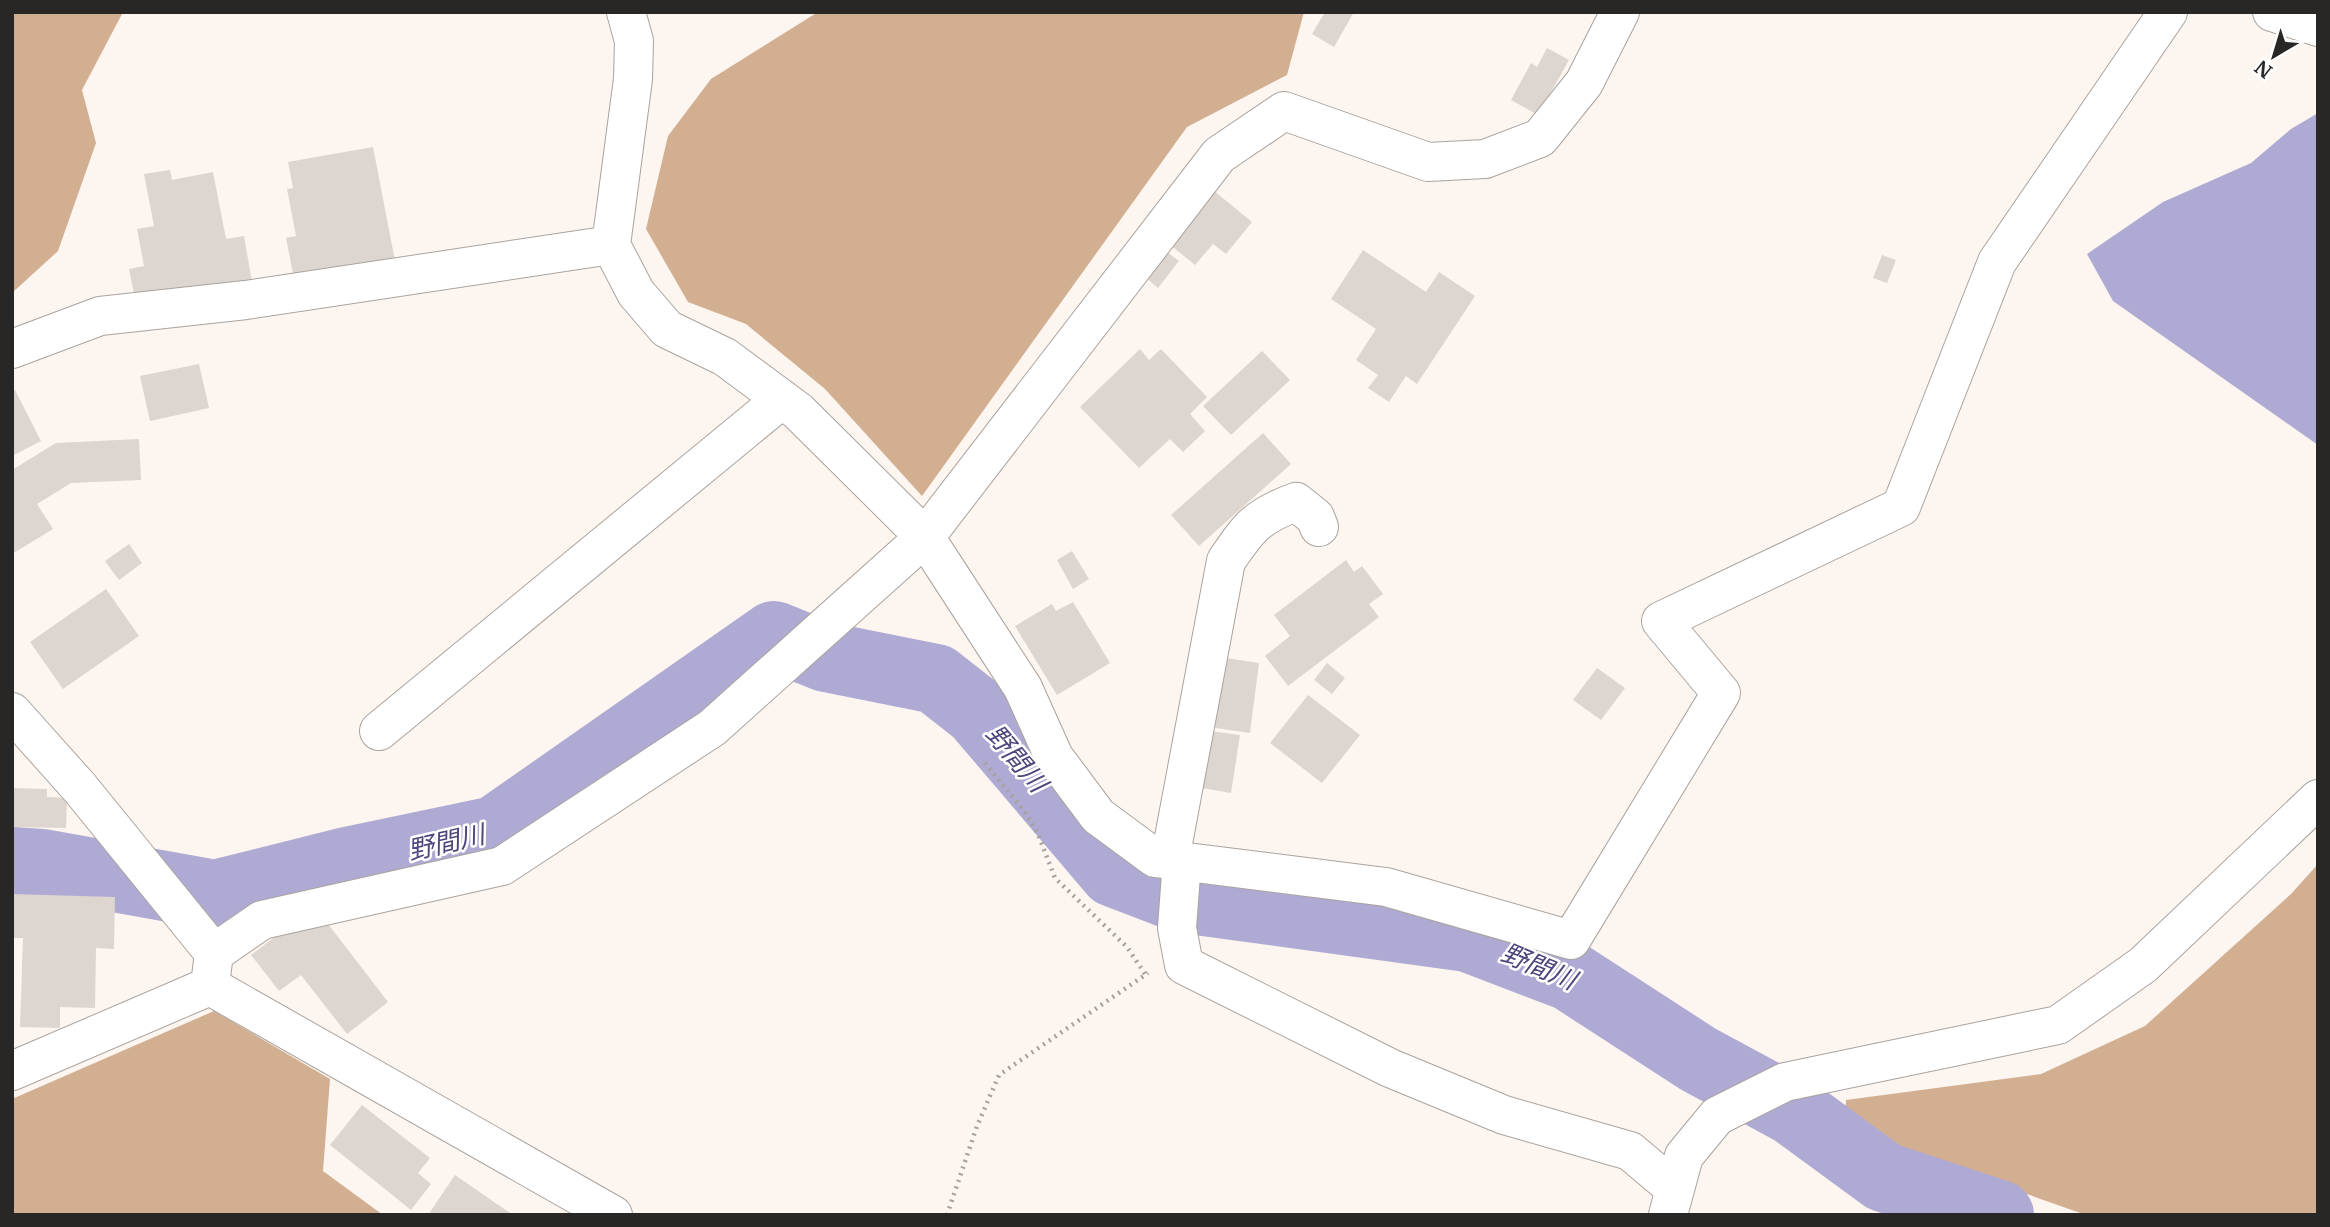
<svg xmlns="http://www.w3.org/2000/svg" width="2330" height="1227" font-family="Merriweather,'Noto Sans JP',serif">
	<style>
		.forest { fill: #d3af92 }
		.water { fill: #aeaad3 }
		.lines { fill: none; stroke-linecap: round; stroke-linejoin: round }
		.river { stroke: #aeaad3; stroke-width: 70 }
		.building { fill: #dcd5d0 }
		.street-casing { stroke: #aaa39e; stroke-width: 40 }
		.path { stroke: #a6a19d; stroke-width: 4.5; stroke-dasharray: 2 5; stroke-linecap: butt }
		.street { stroke: #fff; stroke-width: 38 }
		.labels { text-anchor: middle; dominant-baseline: central; stroke-width: 5; stroke-linejoin: round; paint-order: stroke }
		.water-label { font-size: 26px; font-style: italic; fill: #4f467c; stroke: #fff }
	</style>
	<rect width="100%" height="100%" fill="#fcf5f0"/>
	<path class="forest" d="M12,12L122,14L82,90L96,143L58,251L12,293Z
		M818,12H1304L1287,75L1187,127L922,496L825,389L746,324L688,302L646,229L668,136L711,79Z
		M2318,864V1215H2086L1905,1151L1845,1120L1846,1100L2041,1074L2145,1026L2291,894Z
		M214,1011L330,1079L323,1171L383,1215H12V1099Z"/>
	<path class="water" d="M2318,113V445L2113,301L2087,254L2163,202L2251,163L2291,129Z"/>
	<g class="lines">
		<path class="river" d="M12,862L42,864L215,895L347,862L495,831L774,636L826,657L936,679L978,712L1114,872L1182,898L1468,937L1570,976L1698,1059L1794,1111L1884,1177L1999,1215"/>
	</g>
	<path class="building" d="M1325,12H1354L1334,47L1312,34Z
		M1547,48L1569,60L1538,115L1511,100L1531,63L1537,67Z
		M373,147L396,266L295,284L286,238L296,236L287,189L293,188L288,162Z
		M170,170L172,180L213,172L226,239L244,236L253,288L137,309L129,269L144,266L137,229L154,226L144,174Z
		M1213,190L1252,222L1226,254L1213,244L1195,265L1169,244Z
		M1363,250L1426,292L1439,272L1475,296L1417,384L1406,376L1389,402L1368,388L1378,375L1356,360L1376,329L1331,299Z
		M1167,252L1179,261L1158,288L1146,278Z
		M1882,255L1896,260L1887,283L1873,278Z
		M1140,349L1149,360L1161,349L1207,397L1190,414L1205,431L1183,452L1170,439L1139,468L1080,407Z
		M1262,351L1290,380L1231,435L1203,406Z
		M199,364L209,408L150,421L140,376Z
		M15,390L41,441L12,456V391Z
		M1263,433L1291,464L1199,546L1171,515Z
		M139,439L141,480L71,483L37,504L53,529L12,554V470L56,443Z
		M129,544L142,563L119,580L105,561Z
		M1072,551L1089,579L1073,589L1057,560Z
		M1346,560L1354,572L1362,566L1383,594L1369,604L1379,617L1288,686L1265,656L1290,636L1274,615Z
		M106,589L139,636L63,689L30,642Z
		M1073,602L1110,663L1057,695L1015,626L1052,604L1056,611Z
		M1219,657L1259,663L1250,733L1209,727Z
		M1327,663L1345,678L1332,694L1314,680Z
		M1597,668L1625,688L1601,720L1573,700Z
		M1308,695L1360,735L1322,783L1270,743Z
		M1210,731L1240,735L1231,793L1202,788Z
		M12,788L47,789V797L67,798L66,828L12,827Z
		M12,894L115,897L114,949L96,948L95,1008L60,1007V1028L20,1027L23,938H12Z
		M302,916L312,929L325,920L388,1002L347,1034L301,975L279,991L251,955Z
		M362,1105L430,1158L418,1173L431,1184L411,1210L330,1145Z
		M455,1175L513,1215H428Z"/>
	<g class="lines">
		<defs>
			<path id="street" d="M626,12L634,41L633,79L611,245L636,293L667,329L725,357L798,411L925,537L1023,688L1054,757L1098,816L1155,858L1386,887L1571,940L1721,693L1661,621L1901,507L1997,262L2168,12
				M2272,12L2318,27
				M12,349L100,316L246,300L611,245
				M12,712L80,788L214,953L211,977
				M379,731L782,399
				M1170,859L1226,561C1249,527 1257,516 1296,502L1315,517L1319,527
				M1182,861L1177,928L1184,965L1390,1068L1504,1115L1630,1151L1675,1189
				M214,953L262,920L502,866L712,728L925,537L1219,155L1284,111L1428,162L1485,159L1540,138L1584,83L1620,12
				M210,986L613,1215
				M12,1071L210,986
				M1668,1215L1684,1156L1717,1116L1785,1082L2058,1025L2143,965L2318,799"/>
		</defs>
		<use href="#street" class="street-casing"/>
		<path class="path" d="M985,763L1025,812L1038,834L1055,878L1127,947L1145,974
			M947,1215L977,1126L999,1075L1148,973"/>
		<use href="#street" class="street"/>
	</g>
	<g class="labels">
		<g class="water-label">
			<text transform="translate(1017 758) rotate(50)">野間川</text>
			<text transform="translate(446 842) rotate(-13)">野間川</text>
			<text transform="translate(1539 966) rotate(23)">野間川</text>
		</g>
	</g>
	<rect width="2330" height="1227" fill="none" stroke="#292725" stroke-width="28"/>
	<g transform="translate(2274 56) rotate(218)" stroke="#ffffff" stroke-width="5" paint-order="stroke">
	<path d="M0-5L12 26L0 18L-12 26Z" fill="#292725"/>
	<text y="-10" font-size="19" font-weight="bold" text-anchor="middle" fill="#292725">N</text>
	</g>
</svg>
